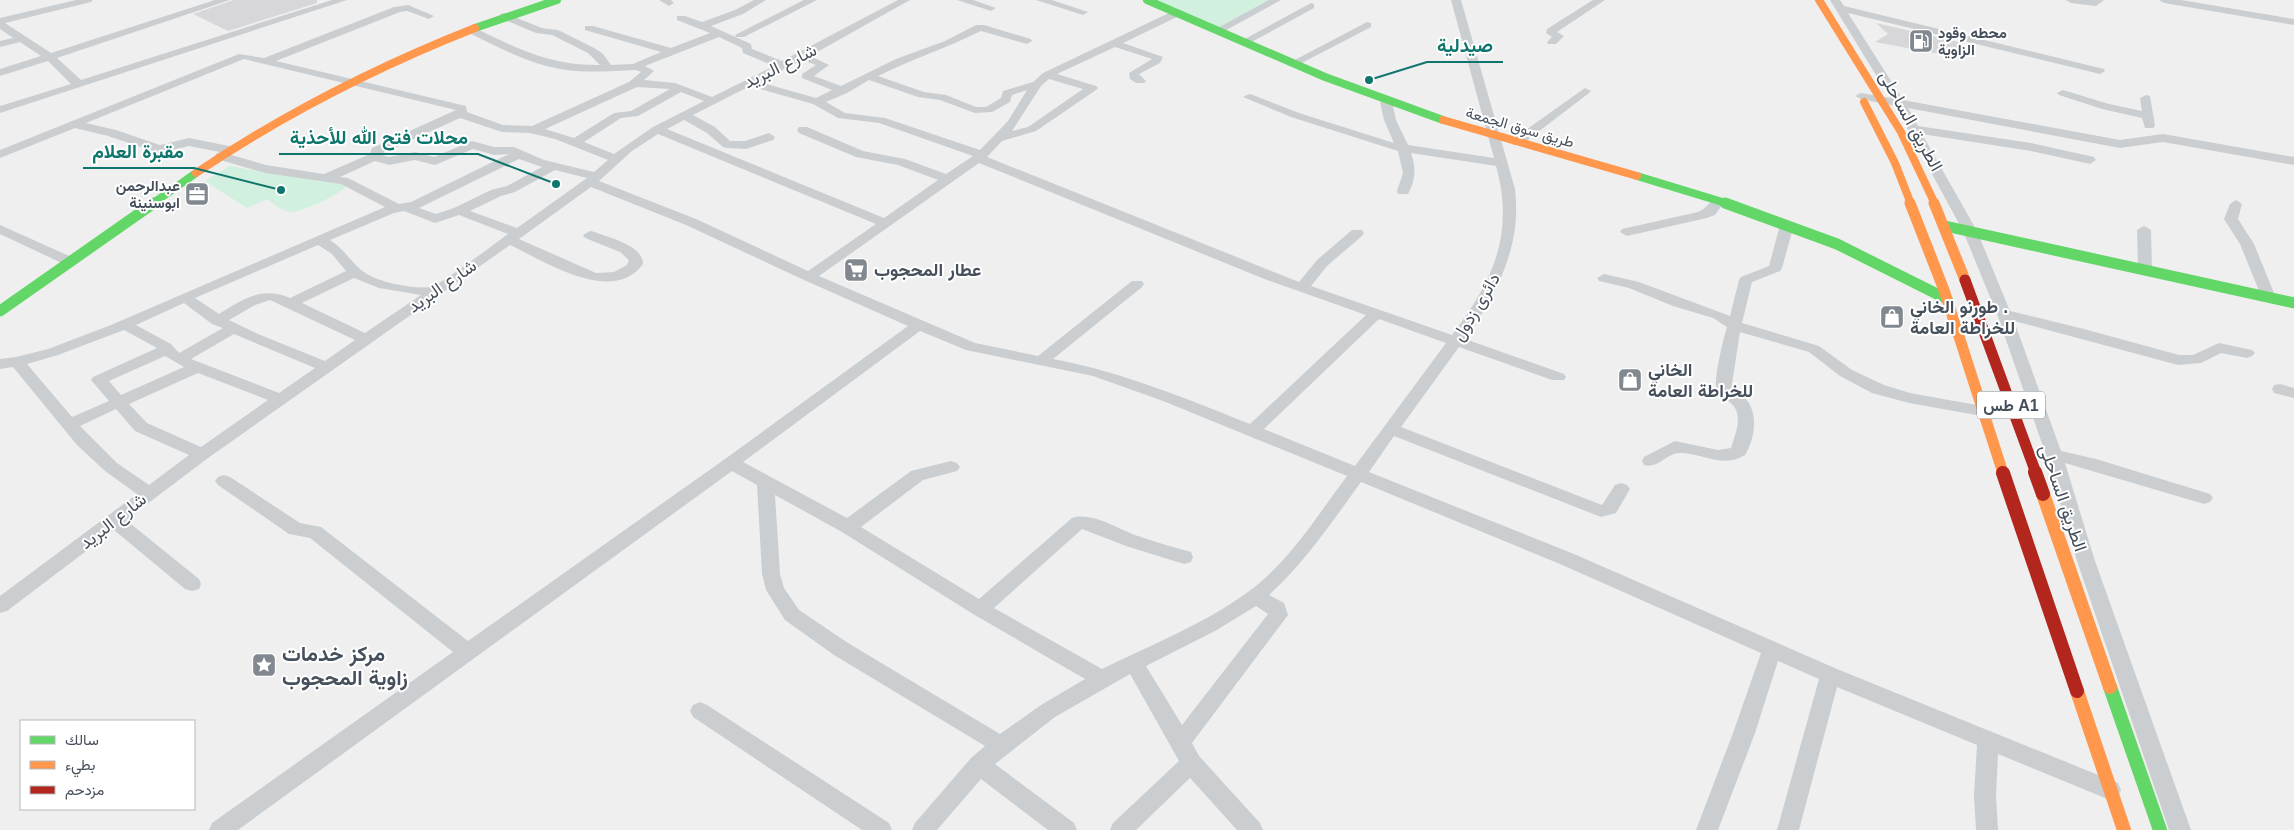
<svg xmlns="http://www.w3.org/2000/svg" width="2294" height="830" font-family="Helvetica,Vazirmatn,sans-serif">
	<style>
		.green { fill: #d2f0df }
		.building { fill: #d7d7d9 }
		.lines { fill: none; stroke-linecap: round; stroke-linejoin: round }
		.street { fill: #cbced0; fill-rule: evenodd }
		.fast-far2 { stroke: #63d668; stroke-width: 8 }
		.fast-far1 { stroke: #63d668; stroke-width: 11 }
		.fast { stroke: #63d668; stroke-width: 14 }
		.slow-far2 { stroke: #ff974d; stroke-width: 8 }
		.slow-far1 { stroke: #ff974d; stroke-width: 11 }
		.slow { stroke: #ff974d; stroke-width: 14 }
		.jam-far1 { stroke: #b3261e; stroke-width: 11 }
		.jam { stroke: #b3261e; stroke-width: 14 }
		.labels { text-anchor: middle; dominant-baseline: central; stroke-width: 4; stroke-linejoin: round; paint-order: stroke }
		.far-poi-label { font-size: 15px; font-weight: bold; fill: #46505c; stroke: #fff; text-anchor: start }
		.far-street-label { font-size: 15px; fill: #46505c; stroke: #fff }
		.shield { fill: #fff; stroke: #7e848d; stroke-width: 1 }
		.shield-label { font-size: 16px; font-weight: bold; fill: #46505c }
		.street-label { font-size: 18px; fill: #46505c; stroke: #fff }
		.poi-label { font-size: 18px; font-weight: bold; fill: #46505c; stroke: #fff; text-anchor: start }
		.near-poi-label { font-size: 21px; font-weight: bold; fill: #46505c; stroke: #fff; text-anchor: start }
		.leader { fill: none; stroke: #0f766e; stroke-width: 2 }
		.callout-dot { fill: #0f766e; stroke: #fff; stroke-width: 2 }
		.callout-label { font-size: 19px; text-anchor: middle; font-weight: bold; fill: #0f766e; stroke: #fff; stroke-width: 4; stroke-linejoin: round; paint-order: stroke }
	</style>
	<rect width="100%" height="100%" fill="#f0efef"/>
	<path class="green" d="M1158,0H1270L1219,27Z
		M230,166L280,175L322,177L347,186C341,194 301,213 291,212C281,211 275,205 268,199L247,208L205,181Z"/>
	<path class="building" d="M234,0H317V3L228,31L193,14Z
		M1876,23L1963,43L1961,58L1875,42L1888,34Z"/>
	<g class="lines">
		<path class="street" d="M76,0H93L91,2L5,23L51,53L215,0H230L57,58L81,80L332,0H347L0,113V106L71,84L48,61L0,76V69L41,56L20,42L0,47V41L13,38L0,29V18Z
			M659,0H671L674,3L669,6Z
			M754,0H766L743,14L711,26L751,44L752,49L782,61L898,0H910L810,56L829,65L814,76L841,86L896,59L945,41L976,25H984L1031,39L1032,41L1027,44L981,31C947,48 912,59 878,76L924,92L946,95L976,107H986L1001,98L1003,91L1033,82L1043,73L1171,12H1179V16L1123,43L1163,57L1160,63L1139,74L1146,81L1144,83H1136L1130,79L1129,73L1152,59L1115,47L1057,74L1096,86L1098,88L1096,90L1036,131L1002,141L987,157L1299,282L1317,260L1352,230H1362L1364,233L1362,236L1327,266L1311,286L1452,335C1493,281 1515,234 1496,166L1411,153C1416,168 1416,180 1408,194H1398L1397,191L1403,173L1398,151L1291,117L1243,97L1249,94L1253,95L1299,113L1394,143L1384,120L1380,102L1386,99L1392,102L1396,120L1408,145L1494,158L1451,0H1461L1515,189C1522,246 1497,294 1465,339L1564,374L1566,377L1564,380H1552L1459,347L1401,427L1602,505L1615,485L1621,483L1627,485L1630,489L1616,513L1601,517L1394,436L1369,472L1574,554L1837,669L2118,783L2121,790L2118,797L2110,800L1998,754L1996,795L1998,830H1976L1974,795L1977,745L1837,687L1799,830H1777L1819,679L1778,661L1755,733L1718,830H1696L1733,733L1761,653L1560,564L1361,482C1332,522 1305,562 1269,595L1284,603L1288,615L1192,743L1199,756L1260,823L1263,830H1237L1190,778L1136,830H1110L1113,823L1179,761L1130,674L1055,717L995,764L1074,823L1077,830H1048L981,779L937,830H912L915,823L971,758L985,746L834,655L785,620L766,590L762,574L757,485L732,471L238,830H209L212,823L453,652L310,538L289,534L218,485L215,481L218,477L224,475L230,477L300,523L321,527L468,641L725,459L908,326L804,280L686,225L591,187L519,239L596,273L614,272L627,265L629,260L620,252L585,238L583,235L590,231L595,232C609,238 643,245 643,264C613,306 544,261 510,245L208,458L126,520L199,579L201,584L199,589L192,591L185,589L114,530L7,611L0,613V596L137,494L105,471L77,445L13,367L0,369V359L16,357L48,349L111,325L385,207L341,184L265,173L217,159L215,156L217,153L221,152L266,165L324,174L370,154L372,148L456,110L244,59L86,123L116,130L160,145L189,138L234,147L236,150L234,153L230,154L189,146L159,153L108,136L75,128L0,158V150L239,54L264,58L394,7L408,5L434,16L429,19L407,11L400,12L276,61L466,106L467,112L503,125L532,126L629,82L641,72L636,70C613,71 589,73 566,70C530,65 498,47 465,31V27H473C516,48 550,66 600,65L588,53L552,35L536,33L500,18V14L504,13L542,28L558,30L596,49L603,54L611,65L633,64L661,52L585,30V26H593L671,48L710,33L677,20V16H685L702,22L735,10ZM719,37L742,48L743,53L774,66L712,97L675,83L644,80L654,71L645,66ZM802,60L816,65L802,74V78L832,90L816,98L759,82ZM1049,79L1083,89L1028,127L1012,131L1041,86ZM869,80L918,97L940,100L975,113L992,112L1010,102L1012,95L1027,90L1008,121L980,150L885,118L845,113L826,102L847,93ZM750,86L813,104L838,118L879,123L973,156L946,174L905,159L863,151L807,127H799L797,130L799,133L856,157L898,165L938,180L884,218L667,129L684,120L707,133L723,147L727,148L746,149L773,140L775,137L769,133L745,141H730L715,127L693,115ZM637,87L670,89L631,111L614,113L574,138L545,129ZM681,92L704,101L653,127L614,154L584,142L621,118L638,116ZM460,118L502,132L530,133L555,139L608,160L594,172L544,160L514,147H494L472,141L434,157L415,152L389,157L382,155L383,153ZM658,134L876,224L808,271L696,219L599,181L632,151ZM473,149L494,155L509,154L411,202L399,204L348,178L340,177L375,161L389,165L415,160L435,165ZM519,159L542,167L507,186L491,190L454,208L436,214L419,208ZM979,163L1267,280L1366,315L1250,424C1185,398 1122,372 1053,359L1142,287L1144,284L1142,281H1132L1038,356L975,343L819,276ZM555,170L587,178L517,228L470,211L501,196L515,192ZM404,211L435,223L459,215L508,234C496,243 440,285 431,287C414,289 382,283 367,274C352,265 345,249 330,240L394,213ZM318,245L332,254L346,271L290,298C261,286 243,299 219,314L195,298ZM354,278L379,288L421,295L365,333L302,303ZM270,300L355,340L325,361L258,334L229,320L255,305ZM184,303L212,324L223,328L179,353L171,344L136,325ZM1379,319L1446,343L1355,466L1264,429ZM124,330L157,348L93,377L91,380L109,401L72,417L27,364L58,355ZM920,331L966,350L1093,376L1163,401L1347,476C1317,516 1289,562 1248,592C1204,624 1151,645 1102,669L994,608L1082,529L1126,546L1184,564L1191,562L1193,557L1191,552C1173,547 1155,542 1138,536C1119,530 1092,511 1072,518L979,599L861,527L923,480L957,471L960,467L957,463L951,461L911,471L847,518L743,462ZM234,334L315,368L279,393L191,359ZM165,356L184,367L121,395L109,381ZM198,373L268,400L201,447L147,423L129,404ZM116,409L135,431L189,455L149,485L117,463L80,426ZM775,495L842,532L973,614L1085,679L1041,705L1000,734L848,643L799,610L784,588L780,574ZM1256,606L1268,614L1182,725L1146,666L1215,631Z
			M804,0H817L744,37H736L735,35Z
			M957,0H973L996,8L991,11Z
			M1036,0H1052L1088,12L1083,15Z
			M1269,0H1281L1221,33H1213L1212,31Z
			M1593,0H1605L1557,32L1564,36L1556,44H1548L1547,42L1552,37L1546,33L1547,29Z
			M1830,0H1840L1844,6L2104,69L2105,71L2100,74L1848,13L1903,100L2120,140L2163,134L2294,157V165L2163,142L2120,148L1908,108L1918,126L2031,143L2094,157L2096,160L2090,164L2031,151L1922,134L1977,231L2010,311L2084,329L2179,355H2193L2219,343L2252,350L2255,353L2252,356L2247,358L2221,353L2201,363L2178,365L2014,321L2061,451L2096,459L2210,494L2213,498L2210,502L2204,504L2065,463L2095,561L2191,830H2169L2077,561L2046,455L1997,314L1963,231L1895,106L1861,99L1855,96L1861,93L1890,98Z
			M2066,0H2104L2096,6L2071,3Z
			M2159,0H2181L2294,19V25L2164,3Z
			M1311,3L1314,4V8L1248,44L1244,45L1239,42Z
			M1367,22L1371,23V27L1296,66H1288L1287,64Z
			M1585,88L1591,91L1589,93L1521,145H1513L1511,142L1513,139Z
			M2063,90L2109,104L2142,111L2140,98L2146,95L2150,96L2155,126L2153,128H2145L2142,118L2102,109L2059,95L2057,93Z
			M1719,197L1725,201L1715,215L1707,218L1627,236L1620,232L1622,229L1698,212C1707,209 1710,199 1719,197Z
			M2236,200L2242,204L2238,219L2254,244L2276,298L2274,301L2269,302L2262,298L2240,244L2224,219L2230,204Z
			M1787,221L1794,225L1782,268L1780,271L1752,282L1742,323L1819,346L1852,370L1884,385L1910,393L1982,406L1988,407L1990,411L1988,415L1982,416L1909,403L1872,393L1840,376L1809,352L1740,332L1732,384C1734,391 1740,393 1745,398C1759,413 1755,439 1745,455C1722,469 1703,453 1680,453C1666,453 1659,469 1644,465L1642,461L1644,457L1675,441L1718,450L1731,448C1736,432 1745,412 1728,401C1723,397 1718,392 1716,386C1715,374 1723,340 1727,327L1713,318L1673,306L1629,288L1599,281L1597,278L1604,274L1639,282L1730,316L1739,280L1741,277L1769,266L1780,225Z
			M0,225L76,259L78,262L71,266L66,265L0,234Z
			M2144,226L2151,230L2152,270L2145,274L2138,270L2137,230Z
			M2280,384L2294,388V398L2274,393L2272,389L2274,385Z
			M700,702L707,705L889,823L892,830H862L693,717L690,711L693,705Z"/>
		<path class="fast-far2" d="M1147,0L1325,77L1443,120
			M475,28L557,0
			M1637,176L1729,204
			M152,204L196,173"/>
		<path class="fast-far1" d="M1725,203L1837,244L1947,299
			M1945,226L2294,303
			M0,311L154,203"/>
		<path class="fast" d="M2110,687L2160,830"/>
		<path class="slow-far2" d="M1819,0L1901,132L1935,204
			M1864,102L1895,163L1911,204
			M1443,120L1637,176
			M196,173C284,114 376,67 475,28"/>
		<path class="slow-far1" d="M1910,203L1944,290L2003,473
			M1934,203L1965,280"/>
		<path class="slow" d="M2043,494L2110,687
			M2077,691L2124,830"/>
		<path class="jam-far1" d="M1965,280L2036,473"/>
		<path class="jam" d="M2035,472L2043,494
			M2003,473L2077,691"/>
	</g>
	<defs>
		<symbol id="fuel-square" viewBox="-11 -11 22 22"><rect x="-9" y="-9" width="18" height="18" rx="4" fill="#82888f" stroke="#fff"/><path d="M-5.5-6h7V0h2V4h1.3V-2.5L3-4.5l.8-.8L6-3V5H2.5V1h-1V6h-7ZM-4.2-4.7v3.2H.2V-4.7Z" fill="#fff"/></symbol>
		<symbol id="office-square" viewBox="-11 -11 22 22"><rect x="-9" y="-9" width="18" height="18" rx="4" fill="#82888f" stroke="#fff"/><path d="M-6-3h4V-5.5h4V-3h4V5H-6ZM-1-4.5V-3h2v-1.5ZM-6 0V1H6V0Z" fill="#fff"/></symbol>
		<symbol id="supermarket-square" viewBox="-11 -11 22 22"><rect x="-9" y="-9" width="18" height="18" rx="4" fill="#82888f" stroke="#fff"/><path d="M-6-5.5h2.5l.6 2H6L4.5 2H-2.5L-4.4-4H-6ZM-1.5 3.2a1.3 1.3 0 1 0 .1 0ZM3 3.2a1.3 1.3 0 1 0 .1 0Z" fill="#fff"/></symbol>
		<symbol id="shop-square" viewBox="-11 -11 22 22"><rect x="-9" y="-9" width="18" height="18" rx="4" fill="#82888f" stroke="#fff"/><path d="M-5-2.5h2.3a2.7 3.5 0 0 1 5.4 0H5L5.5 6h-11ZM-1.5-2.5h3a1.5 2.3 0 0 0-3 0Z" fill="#fff"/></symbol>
		<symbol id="sight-square" viewBox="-11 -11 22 22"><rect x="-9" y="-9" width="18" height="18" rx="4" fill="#82888f" stroke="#fff"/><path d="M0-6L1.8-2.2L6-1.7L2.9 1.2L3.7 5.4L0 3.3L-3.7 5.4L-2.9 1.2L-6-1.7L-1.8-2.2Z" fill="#fff"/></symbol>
	</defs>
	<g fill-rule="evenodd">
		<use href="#fuel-square" x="1907" y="27" width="28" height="28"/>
		<use href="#office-square" x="183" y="180" width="28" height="28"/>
		<use href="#supermarket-square" x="842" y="256" width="28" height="28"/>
		<use href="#shop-square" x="1878" y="303" width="28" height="28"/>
		<use href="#shop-square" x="1616" y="366" width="28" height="28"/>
		<use href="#sight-square" x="250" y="651" width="28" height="28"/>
	</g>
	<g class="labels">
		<g class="far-poi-label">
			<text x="1938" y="32">محطه وقود<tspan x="1938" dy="17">الزاوية</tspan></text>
			<text x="180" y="185" text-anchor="end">عبدالرحمن<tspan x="180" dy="17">ابوسنينة</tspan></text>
		</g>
		<g class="far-street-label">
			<text transform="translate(1520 127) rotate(16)">طريق سوق الجمعة</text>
		</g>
		<rect class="shield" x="1977" y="391.5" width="68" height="27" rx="4"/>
		<g class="shield-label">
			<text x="2011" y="405">طس A1</text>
		</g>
		<g class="street-label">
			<text transform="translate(780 66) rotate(-26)">شارع البريد</text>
			<text transform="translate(1911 121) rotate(61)">الطريق الساحلى</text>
			<text transform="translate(442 286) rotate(-35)">شارع البريد</text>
			<text transform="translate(1476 307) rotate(-59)">دائرى زدول</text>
			<text transform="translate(2063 498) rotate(71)">الطريق الساحلى</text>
			<text transform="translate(113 521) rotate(-38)">شارع البريد</text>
		</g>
		<g class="poi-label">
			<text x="874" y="270">عطار المحجوب</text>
			<text x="1910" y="307">طورنو الخاني .<tspan x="1910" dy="21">للخراطة العامة</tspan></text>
			<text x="1648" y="370">الخاني<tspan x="1648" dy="21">للخراطة العامة</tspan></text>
		</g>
		<g class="near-poi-label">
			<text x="282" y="653">مركز خدمات<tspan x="282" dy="24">زاوية المحجوب</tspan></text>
		</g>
	</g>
	<path class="leader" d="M1369 80L1427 62H1503M556 184L478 154H279M281 190L194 168H83"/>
	<g class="callout-dot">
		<circle cx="1369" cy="80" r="5"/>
		<circle cx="556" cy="184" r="5"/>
		<circle cx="281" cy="190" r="5"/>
	</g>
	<g class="callout-label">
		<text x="1465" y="52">صيدلية</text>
		<text x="379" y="144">محلات فتح الله للأحذية</text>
		<text x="138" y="158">مقبرة العلام</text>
	</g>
	<rect x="20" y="720" width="175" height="90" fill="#ffffff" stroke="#b5b9be"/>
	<rect x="30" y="736" width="25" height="8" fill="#63d668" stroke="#b5b9be"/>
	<text x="65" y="745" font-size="15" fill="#46505c">سالك</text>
	<rect x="30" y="761" width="25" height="8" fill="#ff974d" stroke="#b5b9be"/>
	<text x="65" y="770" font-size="15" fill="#46505c">بطيء</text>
	<rect x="30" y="786" width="25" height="8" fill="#b3261e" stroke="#b5b9be"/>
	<text x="65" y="795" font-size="15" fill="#46505c">مزدحم</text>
</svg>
